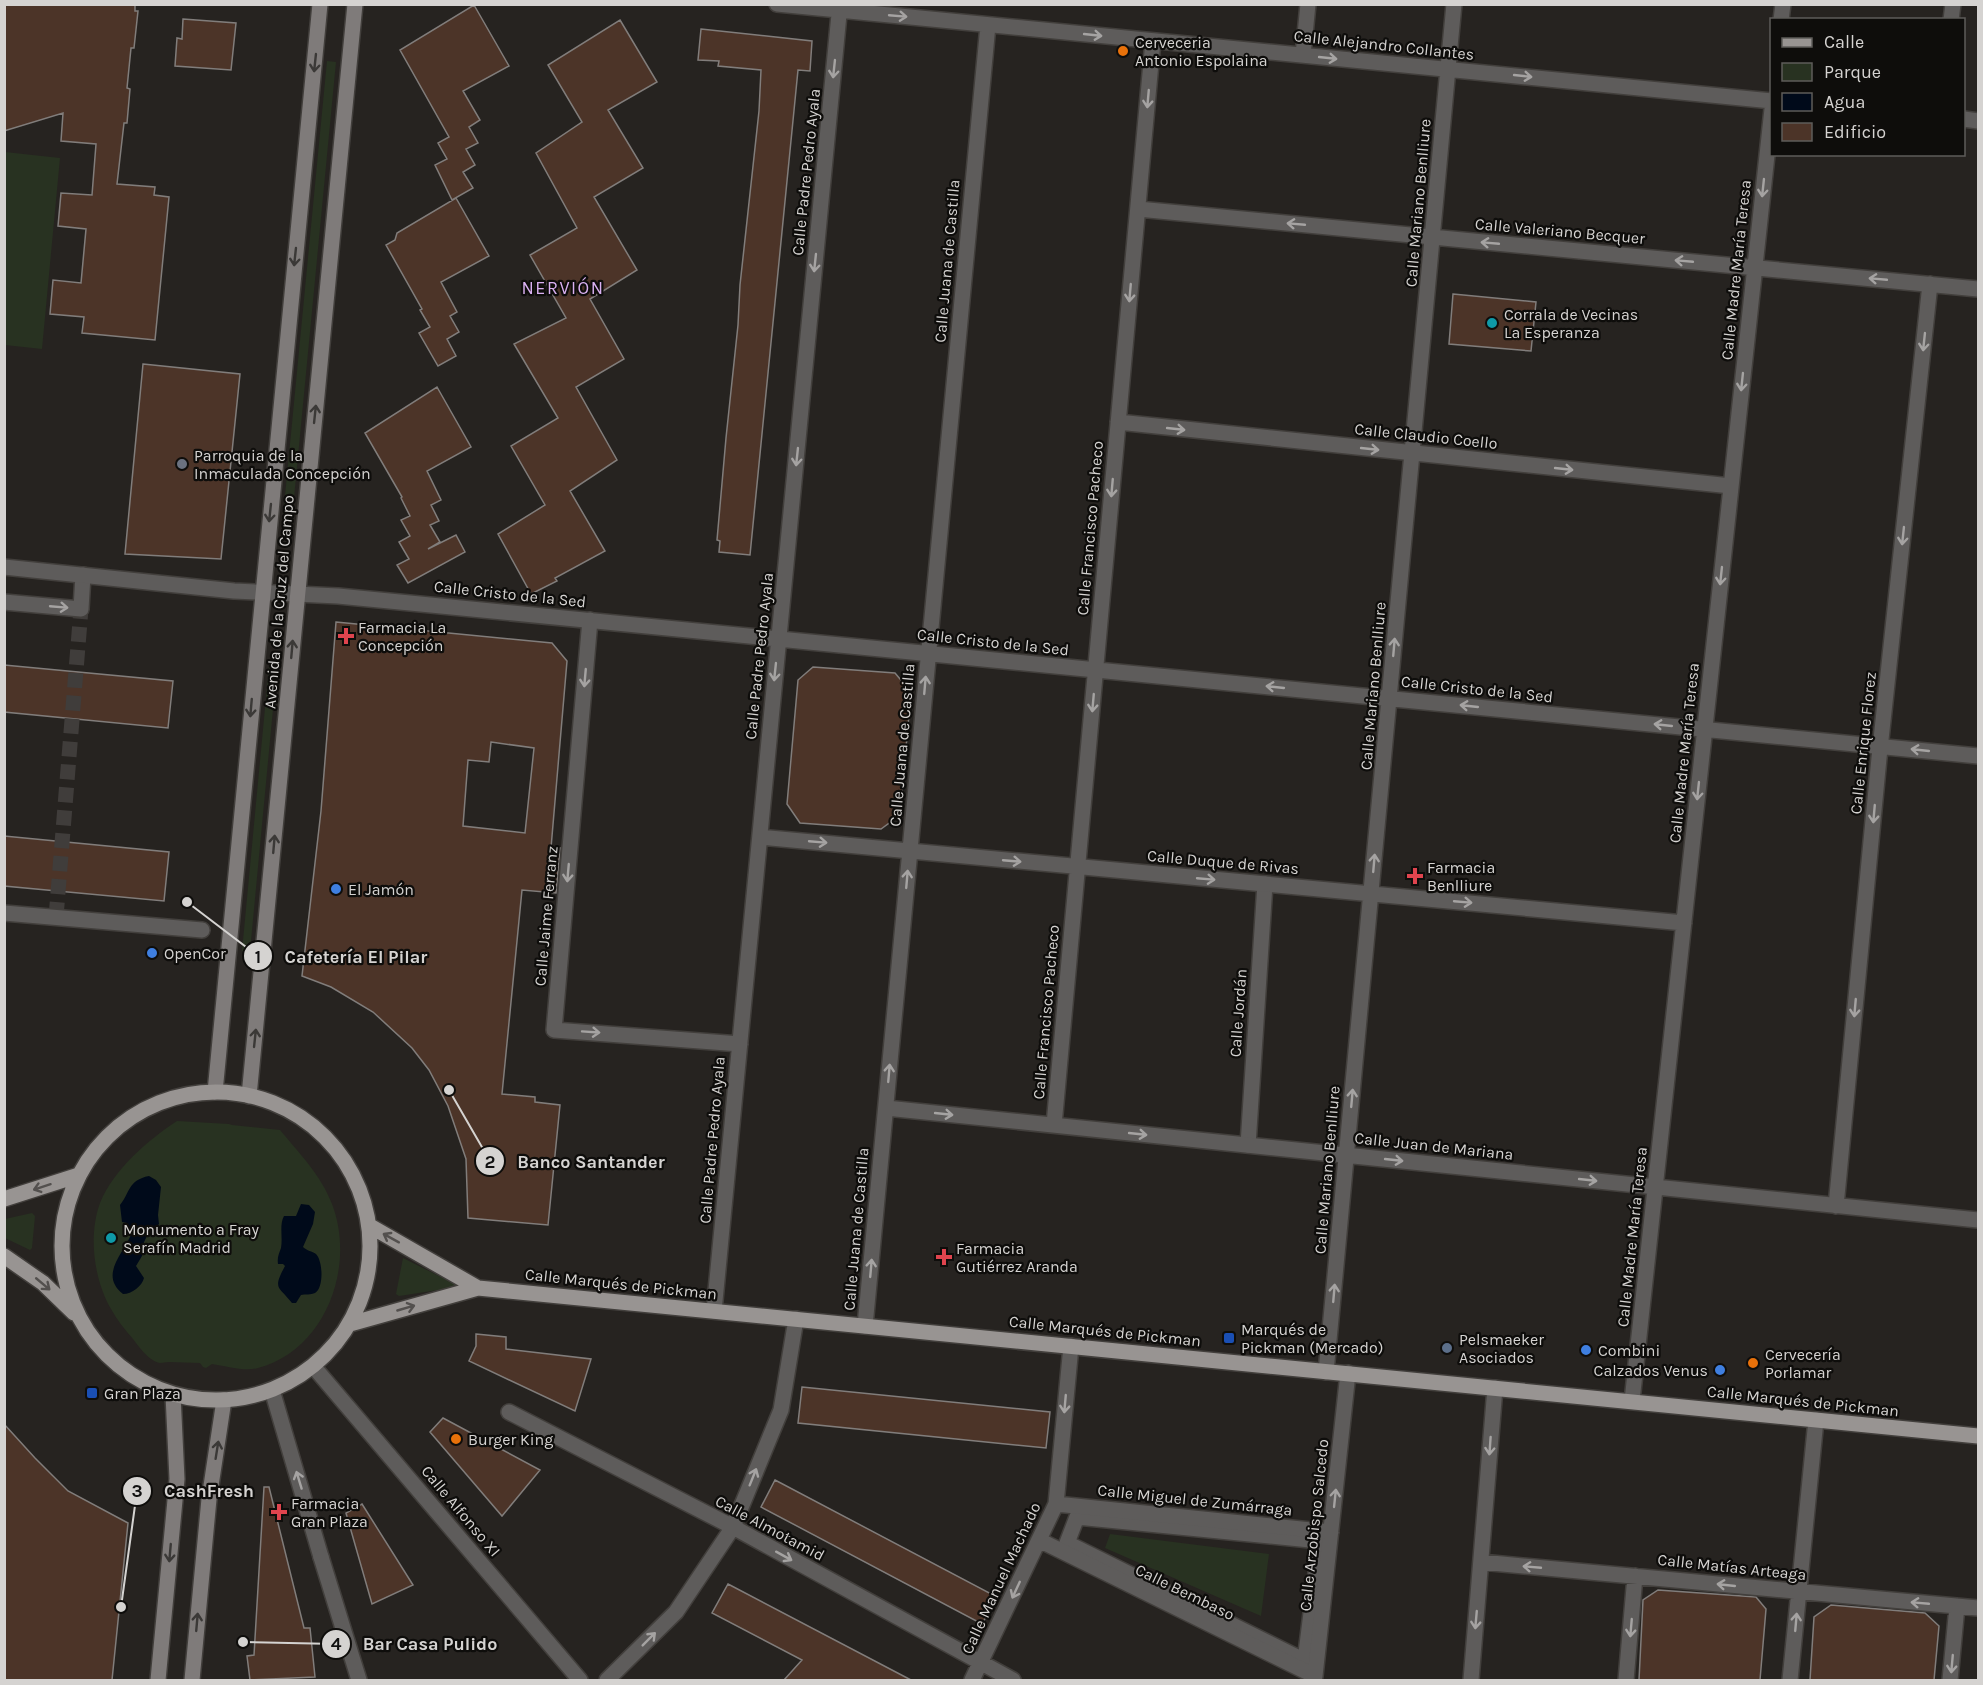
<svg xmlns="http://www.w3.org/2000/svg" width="1983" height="1685" font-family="Karla,sans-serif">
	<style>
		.green { fill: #283221 }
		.water { fill: #000a1a }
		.building { fill: #4c3428; stroke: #817d7b; stroke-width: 1.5; fill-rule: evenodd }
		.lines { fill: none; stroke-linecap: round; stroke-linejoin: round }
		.pedestrian-tunnel { stroke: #403d3b; stroke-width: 15; stroke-dasharray: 15 8; stroke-linecap: butt }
		.service-casing { stroke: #423f3c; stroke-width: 18 }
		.pedestrian-casing { stroke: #423f3c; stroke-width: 18 }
		.minor-casing { stroke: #423f3c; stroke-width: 18 }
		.secondary-casing { stroke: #423f3c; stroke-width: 18 }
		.primary-casing { stroke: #423f3c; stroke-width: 18 }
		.service { stroke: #5e5c5b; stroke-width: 15 }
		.pedestrian { stroke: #5e5c5b; stroke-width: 15 }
		.minor { stroke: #5e5c5b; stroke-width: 15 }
		.secondary { stroke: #7f7b7a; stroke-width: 15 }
		.primary { stroke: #989492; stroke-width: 15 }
		.oneway { stroke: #a5a3a2 }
		.oneway2 { stroke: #3b3937 }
		.oneway3 { stroke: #53504e }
		.food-dot { fill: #e8710a; stroke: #0e0d0b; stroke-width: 2 }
		.culture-dot { fill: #0f9aa8; stroke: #0e0d0b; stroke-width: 2 }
		.worship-dot { fill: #6b7280; stroke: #0e0d0b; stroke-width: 2 }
		.health-dot { fill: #e0444e; stroke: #0e0d0b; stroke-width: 2 }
		.shop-dot { fill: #3f7fe0; stroke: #0e0d0b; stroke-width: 2 }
		.transit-dot { fill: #1a4fb4; stroke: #0e0d0b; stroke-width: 2 }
		.service-dot { fill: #5c6f8a; stroke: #0e0d0b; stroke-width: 2 }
		.labels { text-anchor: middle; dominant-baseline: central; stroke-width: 4.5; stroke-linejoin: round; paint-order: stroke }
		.poi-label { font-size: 16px; fill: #d5d3d1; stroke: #0e0d0b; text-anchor: start }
		.street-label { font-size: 16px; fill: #d5d3d1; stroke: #0e0d0b }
		.neighbourhood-label { font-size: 18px; letter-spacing: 1.5px; fill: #d9b0f1; stroke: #0e0d0b }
		.leader { fill: none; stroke: #d5d3d1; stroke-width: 2 }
		.callout-dot { fill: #d5d3d1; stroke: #0e0d0b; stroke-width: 2 }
		.mark-label { font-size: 18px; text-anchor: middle; font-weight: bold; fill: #111 }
		.callout-label { font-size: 18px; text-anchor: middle; font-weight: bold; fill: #d5d3d1; stroke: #0e0d0b; stroke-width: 4.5; stroke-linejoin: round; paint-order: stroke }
	</style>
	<rect width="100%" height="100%" fill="#262320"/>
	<path class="green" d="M327,61L336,62L291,529L282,527Z
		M5,152L60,158L42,349L5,345Z
		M269,666L277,667L250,951H242Z
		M177,1121L229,1124L232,1125L280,1130C299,1153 321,1175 332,1204C356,1266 326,1350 258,1368C245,1372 226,1366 212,1364L206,1368L203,1367L200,1363C190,1363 179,1362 169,1362C168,1362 160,1363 160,1363C149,1361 139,1347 133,1339C125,1330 117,1320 111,1309C94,1280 88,1236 100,1203C114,1169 147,1141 177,1121Z
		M32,1213L35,1216L32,1248L30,1250L5,1238V1219Z
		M403,1258L457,1285L458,1287L399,1296L396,1294Z
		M1110,1534L1269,1554L1261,1616L1105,1548Z"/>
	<path class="water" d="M149,1176L156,1180L161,1187L158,1215L159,1224L147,1236L144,1242L142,1256L136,1266L144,1278C142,1286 132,1294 123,1294C98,1274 125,1253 132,1232L127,1223L122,1222L120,1205C130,1193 128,1180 149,1176Z
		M301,1204L309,1205L315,1212L313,1224L303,1247C307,1251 312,1251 316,1254C323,1261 324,1288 315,1293C311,1295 305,1294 301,1295L296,1303H292C279,1286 272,1290 285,1266L283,1264H278C277,1257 279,1254 281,1248C283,1237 279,1225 284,1216H296Z"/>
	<path class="building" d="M4,4H135V11H138L134,48H131L127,88L130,89L127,123H124L117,184L155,187L154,195L169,197L155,340L82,333L84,317L50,314L53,280L81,283L86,229L58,226L61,193L92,195L96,144L61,141L63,113L4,131Z
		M474,5L509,66L463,91L480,120L469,127L478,143L466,149L475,165L463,172L473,188L452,200L435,165L447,159L438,143L449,137L400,50Z
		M183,19L236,23L231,70L175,66L177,38L182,39Z
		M620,20L657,82L608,110L643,168L594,197L637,270L590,299L624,359L576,387L617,460L570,491L605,551L555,578L557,581L531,594L498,534L545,505L511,446L558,418L514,344L566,318L530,255L577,228L536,153L582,122L548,65Z
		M701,29L812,41L810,71L798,70L750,555L719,552L720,541L717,540L726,438L738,325L740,285L759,111L761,70L718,66L719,61L698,60Z
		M456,198L489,256L441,282L457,312L450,316L459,332L447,339L456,356L438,366L419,333L430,327L420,310L422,309L386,245L395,240L397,233Z
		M1453,294L1536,302L1531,351L1449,344Z
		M143,364L240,374L221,559L125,554Z
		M437,387L471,447L427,471L441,500L431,505L439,521L430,525L440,542L428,549L456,535L465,552L408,583L397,565L409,559L399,542L410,536L401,520L410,516L401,498L402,497L365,433Z
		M336,622L552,643L567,661L551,848H560L556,893L522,890L502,1094L535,1097V1102L560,1105L548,1225L468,1218L466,1159L448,1106L429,1070L412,1048L373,1012L331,987L302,976L321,811ZM491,742L534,748L525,833L463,826L468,760L489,762Z
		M4,665L173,681L168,728L4,712Z
		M813,667L895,673L911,692L900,815L881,829L800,823L787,804L798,680Z
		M4,836L169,852L164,901L4,886Z
		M476,1334L506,1337V1349L591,1359L575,1411L469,1361L476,1346Z
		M802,1387L1050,1412L1046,1448L798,1423Z
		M443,1418L540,1470L502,1516L430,1432Z
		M4,1424L35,1458L68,1491L128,1523L112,1680H4Z
		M775,1480L997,1597L982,1624L761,1507Z
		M264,1487H269L304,1628H310L315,1677L250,1680L247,1656L254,1655Z
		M362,1504L413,1585L372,1604L346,1513Z
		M728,1584L911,1680H784L802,1660L712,1613Z
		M1658,1590L1756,1597L1766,1609L1760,1680H1639L1643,1600Z
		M1831,1605L1925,1613L1939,1626L1934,1680H1810L1814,1617Z"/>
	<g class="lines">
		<path class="pedestrian-tunnel" d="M56,917L81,609"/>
		<defs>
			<path id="service" d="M4,602L81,609L83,575"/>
			<path id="pedestrian" d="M4,913L202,930
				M1248,1145L1265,884
				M272,1390L321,1557
				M1077,1517L1320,1541L1305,1661L1067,1543Z"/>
			<path id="minor" d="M777,4L1772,101
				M1781,20L1783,4
				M1951,20L1953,4
				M1303,55L1308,4
				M1964,119L1978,121
				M1138,209L1978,289
				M1118,422L1731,486
				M4,567L234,591L338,596L1978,756
				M590,620L554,1030L740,1044
				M760,837L1684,923
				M886,1108L1978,1220
				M1054,1125L1153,41
				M1836,1206L1879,758L1930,284
				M714,1311L840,4
				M865,1326L988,25
				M313,1366L580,1680
				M1326,1372L1454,4
				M1632,1401L1772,109
				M509,1412L733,1527L1013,1680
				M1056,1504L1331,1532
				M1039,1540L1315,1676
				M321,1557L359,1680
				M1481,1562L1978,1608
				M607,1680L676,1612L733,1527L781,1410L796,1319
				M972,1680L1056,1504L1071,1346
				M1313,1680L1315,1676L1348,1373
				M1471,1680L1495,1388
				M1626,1680L1635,1576
				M1790,1680L1816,1420
				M1950,1680L1957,1606"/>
			<path id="secondary" d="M215,1092L320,4
				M249,1096L355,4
				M158,1680L177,1479L173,1395
				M192,1680L209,1499L224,1400"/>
			<path id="primary" d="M62 1246a154 154 0 1 1 308 0a154 154 0 1 1-308 0Z
				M4,1199L79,1175
				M370,1226L478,1288
				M4,1256L43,1283L74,1313
				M350,1324L478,1288L1978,1436"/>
		</defs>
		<use href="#service" class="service-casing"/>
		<use href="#pedestrian" class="pedestrian-casing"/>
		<use href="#minor" class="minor-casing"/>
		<use href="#secondary" class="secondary-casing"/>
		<use href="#primary" class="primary-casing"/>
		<use href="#service" class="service"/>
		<use href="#pedestrian" class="pedestrian"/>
		<use href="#minor" class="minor"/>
		<use href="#secondary" class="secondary"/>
		<use href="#primary" class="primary"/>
	</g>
	<defs><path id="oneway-shaft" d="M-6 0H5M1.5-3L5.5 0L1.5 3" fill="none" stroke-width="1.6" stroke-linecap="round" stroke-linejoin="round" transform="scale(1.5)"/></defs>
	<g class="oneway">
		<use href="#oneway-shaft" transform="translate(898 16) rotate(5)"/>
		<use href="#oneway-shaft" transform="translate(1093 35) rotate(6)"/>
		<use href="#oneway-shaft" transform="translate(1328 58) rotate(6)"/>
		<use href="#oneway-shaft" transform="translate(834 69) rotate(96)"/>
		<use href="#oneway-shaft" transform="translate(1523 76) rotate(6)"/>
		<use href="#oneway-shaft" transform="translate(1148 99) rotate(95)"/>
		<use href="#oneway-shaft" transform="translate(1763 188) rotate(96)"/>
		<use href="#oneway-shaft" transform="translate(1296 224) rotate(-175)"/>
		<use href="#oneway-shaft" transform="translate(1490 243) rotate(-175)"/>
		<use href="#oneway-shaft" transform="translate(1684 261) rotate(-175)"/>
		<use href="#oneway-shaft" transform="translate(815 263) rotate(96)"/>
		<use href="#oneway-shaft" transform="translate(1878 279) rotate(-175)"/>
		<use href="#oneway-shaft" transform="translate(1130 293) rotate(95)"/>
		<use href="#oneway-shaft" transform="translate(1924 342) rotate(96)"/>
		<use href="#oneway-shaft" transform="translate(1742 382) rotate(96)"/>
		<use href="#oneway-shaft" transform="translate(1176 429) rotate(6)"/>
		<use href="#oneway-shaft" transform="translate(1370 449) rotate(6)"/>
		<use href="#oneway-shaft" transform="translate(797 457) rotate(96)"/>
		<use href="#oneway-shaft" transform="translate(1564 469) rotate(6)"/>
		<use href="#oneway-shaft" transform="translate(1112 488) rotate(95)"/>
		<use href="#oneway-shaft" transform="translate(1903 536) rotate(96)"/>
		<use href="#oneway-shaft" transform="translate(1721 576) rotate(96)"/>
		<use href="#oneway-shaft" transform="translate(59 607) rotate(5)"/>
		<use href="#oneway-shaft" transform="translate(1394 647) rotate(-85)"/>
		<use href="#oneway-shaft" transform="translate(775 672) rotate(96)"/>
		<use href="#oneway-shaft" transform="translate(585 678) rotate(95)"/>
		<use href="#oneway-shaft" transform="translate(925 685) rotate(-85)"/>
		<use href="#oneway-shaft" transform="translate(1275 687) rotate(-174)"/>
		<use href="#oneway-shaft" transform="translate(1093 703) rotate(95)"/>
		<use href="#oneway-shaft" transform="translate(1469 706) rotate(-174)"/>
		<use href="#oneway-shaft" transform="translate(1663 725) rotate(-174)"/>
		<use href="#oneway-shaft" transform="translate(1920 750) rotate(-174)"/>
		<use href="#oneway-shaft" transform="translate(1698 791) rotate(96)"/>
		<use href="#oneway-shaft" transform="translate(1874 814) rotate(95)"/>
		<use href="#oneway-shaft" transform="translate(818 842) rotate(5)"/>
		<use href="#oneway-shaft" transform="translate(1012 861) rotate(5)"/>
		<use href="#oneway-shaft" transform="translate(1374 863) rotate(-85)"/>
		<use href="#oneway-shaft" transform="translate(568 873) rotate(95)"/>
		<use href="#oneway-shaft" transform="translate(907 879) rotate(-85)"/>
		<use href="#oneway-shaft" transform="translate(1206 879) rotate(5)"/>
		<use href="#oneway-shaft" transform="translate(1463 902) rotate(5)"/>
		<use href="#oneway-shaft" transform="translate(1855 1008) rotate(95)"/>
		<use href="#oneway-shaft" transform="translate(591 1032) rotate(4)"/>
		<use href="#oneway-shaft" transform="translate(889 1073) rotate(-85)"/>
		<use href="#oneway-shaft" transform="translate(1352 1098) rotate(-85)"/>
		<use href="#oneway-shaft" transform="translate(944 1114) rotate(6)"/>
		<use href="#oneway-shaft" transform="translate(1138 1134) rotate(6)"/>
		<use href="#oneway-shaft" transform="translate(1394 1160) rotate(6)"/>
		<use href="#oneway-shaft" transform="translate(1588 1180) rotate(6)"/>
		<use href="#oneway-shaft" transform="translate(871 1268) rotate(-85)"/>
		<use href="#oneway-shaft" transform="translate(1334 1293) rotate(-85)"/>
		<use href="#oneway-shaft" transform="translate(1065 1404) rotate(95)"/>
		<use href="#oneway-shaft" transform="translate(1490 1446) rotate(94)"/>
		<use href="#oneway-shaft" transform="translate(753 1477) rotate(-68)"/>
		<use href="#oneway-shaft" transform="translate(299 1480) rotate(-107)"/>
		<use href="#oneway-shaft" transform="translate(1335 1498) rotate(-84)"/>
		<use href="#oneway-shaft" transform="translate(784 1556) rotate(29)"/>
		<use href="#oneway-shaft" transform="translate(1532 1567) rotate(-175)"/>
		<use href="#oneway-shaft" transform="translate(1726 1585) rotate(-174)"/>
		<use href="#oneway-shaft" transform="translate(1016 1590) rotate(115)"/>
		<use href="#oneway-shaft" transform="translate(1920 1603) rotate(-175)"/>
		<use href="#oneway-shaft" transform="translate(1476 1620) rotate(95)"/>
		<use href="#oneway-shaft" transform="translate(1796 1622) rotate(-85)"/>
		<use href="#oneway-shaft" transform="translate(1631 1628) rotate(95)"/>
		<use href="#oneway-shaft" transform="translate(649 1639) rotate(-45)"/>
		<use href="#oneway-shaft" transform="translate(1952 1664) rotate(95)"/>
	</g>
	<g class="oneway2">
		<use href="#oneway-shaft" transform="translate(315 63) rotate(96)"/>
		<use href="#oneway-shaft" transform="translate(295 257) rotate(96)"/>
		<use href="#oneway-shaft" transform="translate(315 414) rotate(-84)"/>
		<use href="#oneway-shaft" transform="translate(270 513) rotate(96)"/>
		<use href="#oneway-shaft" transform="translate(292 649) rotate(-85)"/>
		<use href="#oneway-shaft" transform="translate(251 708) rotate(95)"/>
		<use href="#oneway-shaft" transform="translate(274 844) rotate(-85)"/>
		<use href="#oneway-shaft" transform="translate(255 1038) rotate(-84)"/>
		<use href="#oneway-shaft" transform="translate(217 1450) rotate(-81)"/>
		<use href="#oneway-shaft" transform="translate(170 1553) rotate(95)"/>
		<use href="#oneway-shaft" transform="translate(197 1622) rotate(-85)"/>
	</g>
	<g class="oneway3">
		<use href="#oneway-shaft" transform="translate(42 1187) rotate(162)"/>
		<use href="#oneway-shaft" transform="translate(391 1238) rotate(-151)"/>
		<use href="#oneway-shaft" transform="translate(43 1284) rotate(40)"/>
		<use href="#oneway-shaft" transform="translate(406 1308) rotate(-16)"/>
	</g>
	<g class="food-dot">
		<circle cx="1123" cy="51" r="6"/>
		<circle cx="1753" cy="1363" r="6"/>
		<circle cx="456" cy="1439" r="6"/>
	</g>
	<g class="culture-dot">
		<circle cx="1492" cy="323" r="6"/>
		<circle cx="111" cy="1238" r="6"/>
	</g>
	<circle class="worship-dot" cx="182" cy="464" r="6"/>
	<g class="health-dot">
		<path d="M343 627h6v6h6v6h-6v6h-6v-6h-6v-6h6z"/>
		<path d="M1412 867h6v6h6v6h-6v6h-6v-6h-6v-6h6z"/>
		<path d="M941 1248h6v6h6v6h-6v6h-6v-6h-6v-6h6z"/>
		<path d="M276 1503h6v6h6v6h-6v6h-6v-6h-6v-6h6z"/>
	</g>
	<g class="shop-dot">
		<circle cx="336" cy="889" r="6"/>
		<circle cx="152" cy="953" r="6"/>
		<circle cx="1586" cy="1350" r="6"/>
		<circle cx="1720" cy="1370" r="6"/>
	</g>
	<g class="transit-dot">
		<rect x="1223" y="1332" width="12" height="12" rx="3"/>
		<rect x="86" y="1387" width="12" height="12" rx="3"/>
	</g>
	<circle class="service-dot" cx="1447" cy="1348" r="6"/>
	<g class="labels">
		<g class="poi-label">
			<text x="1135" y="42">Cerveceria<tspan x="1135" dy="18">Antonio Espolaina</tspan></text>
			<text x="1504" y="314">Corrala de Vecinas<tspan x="1504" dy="18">La Esperanza</tspan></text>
			<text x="194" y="455">Parroquia de la<tspan x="194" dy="18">Inmaculada Concepción</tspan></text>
			<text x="358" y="627">Farmacia La<tspan x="358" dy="18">Concepción</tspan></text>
			<text x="1427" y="867">Farmacia<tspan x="1427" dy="18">Benlliure</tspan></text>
			<text x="348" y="889">El Jamón</text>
			<text x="164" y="953">OpenCor</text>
			<text x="123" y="1229">Monumento a Fray<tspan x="123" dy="18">Serafín Madrid</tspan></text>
			<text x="956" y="1248">Farmacia<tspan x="956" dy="18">Gutiérrez Aranda</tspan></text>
			<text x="1241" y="1329">Marqués de<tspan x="1241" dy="18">Pickman (Mercado)</tspan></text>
			<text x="1459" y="1339">Pelsmaeker<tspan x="1459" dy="18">Asociados</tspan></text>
			<text x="1598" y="1350">Combini</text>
			<text x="1765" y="1354">Cervecería<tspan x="1765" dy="18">Porlamar</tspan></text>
			<text x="1708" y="1370" text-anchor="end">Calzados Venus</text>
			<text x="104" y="1393">Gran Plaza</text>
			<text x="468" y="1439">Burger King</text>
			<text x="291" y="1503">Farmacia<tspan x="291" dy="18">Gran Plaza</tspan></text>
		</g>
		<g class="street-label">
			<text transform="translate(1384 45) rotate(6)">Calle Alejandro Collantes</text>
			<text transform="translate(806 172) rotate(-84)">Calle Padre Pedro Ayala</text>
			<text transform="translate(1418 203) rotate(-85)">Calle Mariano Benlliure</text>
			<text transform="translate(1560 231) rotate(5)">Calle Valeriano Becquer</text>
			<text transform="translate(947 261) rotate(-85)">Calle Juana de Castilla</text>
			<text transform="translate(1736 270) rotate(-84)">Calle Madre María Teresa</text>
			<text transform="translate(1426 436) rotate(6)">Calle Claudio Coello</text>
			<text transform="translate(1090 528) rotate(-85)">Calle Francisco Pacheco</text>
			<text transform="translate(510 594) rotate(6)">Calle Cristo de la Sed</text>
			<text transform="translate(279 602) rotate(-85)">Avenida de la Cruz del Campo</text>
			<text transform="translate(993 642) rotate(6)">Calle Cristo de la Sed</text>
			<text transform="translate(759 656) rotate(-84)">Calle Padre Pedro Ayala</text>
			<text transform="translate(1373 686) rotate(-85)">Calle Mariano Benlliure</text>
			<text transform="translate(1477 689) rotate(6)">Calle Cristo de la Sed</text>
			<text transform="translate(1863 743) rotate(-84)">Calle Enrique Florez</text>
			<text transform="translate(902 745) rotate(-85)">Calle Juana de Castilla</text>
			<text transform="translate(1684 753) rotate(-84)">Calle Madre María Teresa</text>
			<text transform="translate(1223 862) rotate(5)">Calle Duque de Rivas</text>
			<text transform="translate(546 916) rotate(-85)">Calle Jaime Ferranz</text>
			<text transform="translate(1046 1012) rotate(-85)">Calle Francisco Pacheco</text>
			<text transform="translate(1238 1013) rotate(-86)">Calle Jordán</text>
			<text transform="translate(712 1140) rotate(-85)">Calle Padre Pedro Ayala</text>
			<text transform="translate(1434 1146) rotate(6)">Calle Juan de Mariana</text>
			<text transform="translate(1327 1170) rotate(-85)">Calle Mariano Benlliure</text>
			<text transform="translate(856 1229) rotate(-85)">Calle Juana de Castilla</text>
			<text transform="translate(1632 1237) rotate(-84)">Calle Madre María Teresa</text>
			<text transform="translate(621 1284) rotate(6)">Calle Marqués de Pickman</text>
			<text transform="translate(1105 1331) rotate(6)">Calle Marqués de Pickman</text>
			<text transform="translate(1803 1401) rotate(6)">Calle Marqués de Pickman</text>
			<text transform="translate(1195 1500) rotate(6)">Calle Miguel de Zumárraga</text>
			<text transform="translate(461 1511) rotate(50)">Calle Alfonso XI</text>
			<text transform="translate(1314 1525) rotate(-84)">Calle Arzobispo Salcedo</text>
			<text transform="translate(770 1528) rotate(28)">Calle Almotamid</text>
			<text transform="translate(1732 1567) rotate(6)">Calle Matías Arteaga</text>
			<text transform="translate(1001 1578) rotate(-65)">Calle Manuel Machado</text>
			<text transform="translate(1185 1592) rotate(26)">Calle Bembaso</text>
		</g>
		<g class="neighbourhood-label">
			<text x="563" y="288">NERVIÓN</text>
		</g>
	</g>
	<path class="leader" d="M187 902L258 956M449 1090L490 1161M121 1607L137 1491M243 1642L336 1644"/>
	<g class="callout-dot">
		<circle cx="187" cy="902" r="6"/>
		<circle cx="449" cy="1090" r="6"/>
		<circle cx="121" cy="1607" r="6"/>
		<circle cx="243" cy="1642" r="6"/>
		<circle cx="258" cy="956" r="15"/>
		<circle cx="490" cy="1161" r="15"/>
		<circle cx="137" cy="1491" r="15"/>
		<circle cx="336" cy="1644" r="15"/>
	</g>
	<g class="mark-label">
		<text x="258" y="963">1</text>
		<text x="490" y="1168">2</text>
		<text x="137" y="1497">3</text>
		<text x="336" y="1650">4</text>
	</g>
	<g class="callout-label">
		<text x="356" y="963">Cafetería El Pilar</text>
		<text x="591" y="1168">Banco Santander</text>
		<text x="209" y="1497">CashFresh</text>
		<text x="430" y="1650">Bar Casa Pulido</text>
	</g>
	<rect width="1983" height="1685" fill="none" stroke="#d5d3d1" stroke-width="12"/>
	<rect x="1770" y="18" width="195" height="138" fill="#0e0d0b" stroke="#5e5c5a" stroke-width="1.5"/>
	<rect x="1782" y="38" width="30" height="9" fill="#989492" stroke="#5e5c5a" stroke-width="1.5"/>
	<text x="1824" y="48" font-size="18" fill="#d5d3d1">Calle</text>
	<rect x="1782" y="63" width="30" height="18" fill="#283221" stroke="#5e5c5a" stroke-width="1.5"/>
	<text x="1824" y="78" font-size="18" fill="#d5d3d1">Parque</text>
	<rect x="1782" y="93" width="30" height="18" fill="#000a1a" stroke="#5e5c5a" stroke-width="1.5"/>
	<text x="1824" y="108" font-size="18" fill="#d5d3d1">Agua</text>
	<rect x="1782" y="123" width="30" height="18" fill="#4c3428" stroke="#5e5c5a" stroke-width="1.5"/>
	<text x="1824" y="138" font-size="18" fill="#d5d3d1">Edificio</text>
</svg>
